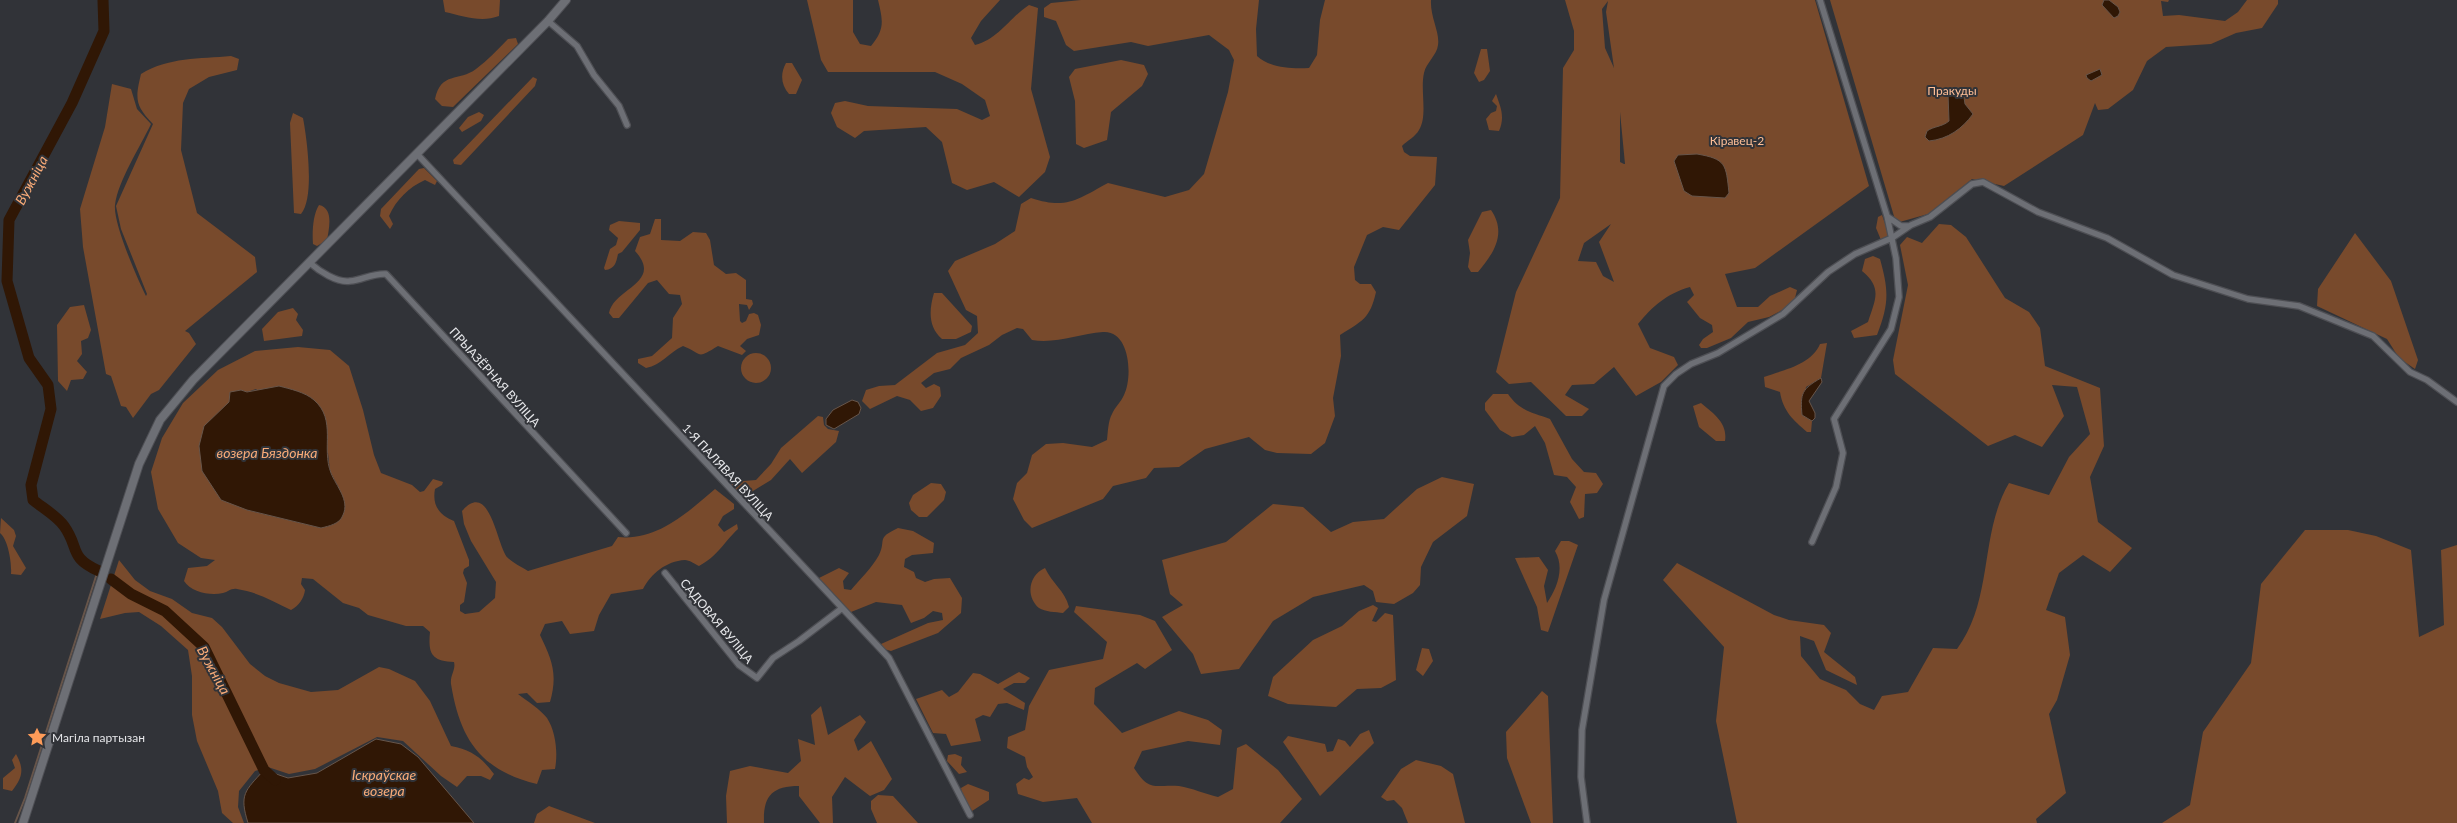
<svg xmlns="http://www.w3.org/2000/svg" width="2457" height="823" font-family="Lato,sans-serif">
	<style>
		.green { fill: #784a2c; fill-rule: evenodd }
		.water { fill: #301705; stroke: #67554a }
		.lines { fill: none; stroke-linecap: round; stroke-linejoin: round }
		.stream { stroke: #67554a; stroke-width: 2 }
		.river { stroke: #301705; stroke-width: 11 }
		.minor-casing { stroke: #4e4f54; stroke-width: 8 }
		.secondary-casing { stroke: #4e4f54; stroke-width: 10 }
		.minor { stroke: #6d6f75; stroke-width: 5.5 }
		.secondary { stroke: #6d6f75; stroke-width: 8 }
		.labels { text-anchor: middle; dominant-baseline: central; stroke-width: 4; stroke-linejoin: round; paint-order: stroke }
		.park-label { font-size: 12px; fill: #ffbf97; stroke: #313338 }
		.street-label { font-size: 12px; fill: #e6e7ea; stroke: #313338 }
		.poi-label { font-size: 12px; fill: #e6e7ea; stroke: #313338; text-anchor: start }
		.water-label { font-size: 14px; font-style: italic; fill: #f9ab78; stroke: #313338 }
	</style>
	<rect width="100%" height="100%" fill="#313338"/>
	<path class="green" d="M443,0H500L499,16C481,23 463,16 445,12Z
		M807,0H853V32L860,44L871,46C885,29 883,21 878,0H1000L981,21L971,38L975,45C999,39 1009,18 1029,5L1038,8L1031,89L1050,157L1045,172L1019,197L994,182L967,190L952,183L942,142L926,127L864,131L855,138L837,127L831,113L835,103L845,101L868,106L957,109L982,120L990,116L985,100L962,84L935,72H828L821,60Z
		M1081,0H1259L1256,29L1257,56C1270,68 1292,69 1309,68L1317,55L1320,20L1325,0H1431C1430,17 1440,32 1438,45C1437,55 1426,63 1424,73C1420,90 1428,116 1419,130C1416,136 1407,141 1402,146L1404,152L1410,156L1437,157L1435,185L1399,230L1383,227L1367,235L1354,267L1355,280L1360,284H1371L1376,292C1370,319 1362,321 1340,335L1341,356L1333,398L1335,416L1325,443L1311,454L1277,453L1265,450L1249,437L1205,449L1179,467L1154,468L1146,478L1113,486L1103,499L1032,528L1024,520L1013,499L1017,483L1027,473L1032,455L1046,444L1063,443L1092,447L1107,440C1108,432 1108,421 1112,414C1115,407 1121,402 1124,395C1133,377 1130,330 1103,332C1079,334 1056,344 1032,340L1023,329L1017,328L1002,335L989,345L961,358L950,369L934,373L921,383L926,388L934,384L940,387L941,396L933,408L921,411L910,400L897,396L870,409L862,401L866,390L879,386L895,385L937,353L965,345L978,333L977,316L966,310L948,271L955,261L995,244L1015,231L1021,204L1031,198C1067,210 1078,199 1108,183L1165,197L1189,190L1204,174L1228,92L1234,60L1229,50L1209,35L1148,46L1131,42L1074,51L1066,45L1056,21L1044,17V8L1051,3Z
		M1565,0H1815L1869,186L1755,268L1725,274L1737,307H1758L1770,296L1790,287L1797,290L1795,298L1784,309L1769,317L1748,322L1731,338L1707,348H1701L1699,345L1703,339L1713,332L1712,325L1700,318L1687,302L1694,295L1690,287C1666,294 1653,306 1638,324L1650,348L1674,357L1678,365L1661,382L1636,396L1614,367L1594,384L1572,385L1565,395L1589,409L1582,416H1566L1531,382L1509,384L1496,372L1516,292L1560,198L1563,68L1574,50V31ZM1608,1L1606,12L1614,68L1605,48L1602,9ZM1620,112L1625,164H1624L1620,162ZM1611,224L1599,242L1614,282L1603,276L1596,262L1578,261L1584,243Z
		M1830,0H2169L2168,2L2161,1L2163,16L2179,15L2225,21L2238,12L2247,0H2278V4L2262,28L2236,33L2211,44L2166,47L2147,61L2133,90L2108,109L2098,110L2095,103L2083,135L2004,186L1972,179L1928,214L1896,223Z
		M516,38L518,44L453,107L442,106L435,99C441,71 459,82 476,69C488,60 498,49 508,39Z
		M1481,49H1487L1490,71L1484,80L1479,82L1474,73Z
		M231,56L239,59L237,70L209,77L189,89L183,103L181,150L197,213L255,257L257,272L185,331L189,333L196,344L159,390L151,394L133,418L126,407L121,406L111,376L106,374L83,247L80,209L105,127L112,84L131,89L137,109L151,124C140,147 118,181 115,205C113,223 137,278 146,296L147,294L121,229L116,206L153,124C135,105 135,99 141,74C168,57 200,59 231,56Z
		M1121,60L1144,65L1148,74L1142,86L1111,112L1107,140L1084,148L1076,144L1075,101L1069,77L1075,69Z
		M786,63H792L802,80L796,94H789C781,85 780,74 786,63Z
		M533,77L537,79L535,86L461,165L454,164L453,160Z
		M1496,94C1501,108 1505,117 1499,131L1489,130L1486,119L1491,113L1496,111L1497,106L1492,101Z
		M479,112L484,115L481,121L462,132L459,128L468,117Z
		M293,113L303,118C307,139 315,198 301,214L294,213L290,123Z
		M424,168L437,181L435,185L425,180C409,187 396,200 389,216L393,224L390,229L380,216L381,209L419,169Z
		M319,205C334,208 329,229 327,240L317,246L313,244C312,232 313,214 319,205Z
		M1491,210C1507,233 1494,253 1478,272H1471L1468,267L1470,253L1468,240L1482,212Z
		M1882,215L1890,238L1881,240L1876,228L1878,217Z
		M655,219H661V240L680,241L693,232L706,233L710,240L714,265L726,274L736,273L746,280V299L752,300L753,304L749,310L747,305L739,304L740,321L742,323L746,321L749,314L754,313L758,315L761,325L759,335L747,339L740,346L746,351L742,355L718,346C695,360 704,354 683,346C668,353 662,365 646,368L638,363V359L652,356L672,338L673,318L682,304L680,295L669,294L657,280L648,283L619,318H613L609,313C614,288 664,283 635,251L640,237L650,234Z
		M619,221L640,223V230L622,252L618,254C616,263 615,269 605,270L604,268L610,249L616,245L618,238L609,230L610,225Z
		M1939,224L1951,225L1966,237L2005,298L2029,312L2040,328L2045,366L2100,388L2104,446L2090,477L2098,522L2132,548L2110,572L2083,555L2059,573L2046,610L2065,617L2070,655L2057,700L2049,714L2066,793L2036,819L2037,823H1737L1716,721L1724,647L1663,580L1677,563L1774,615L1789,620L1824,625L1831,633L1824,652L1855,677L1857,685L1826,670L1814,641L1800,636L1801,656L1820,679L1846,690L1860,704L1874,710L1882,696L1908,692L1933,648L1957,649C1994,599 1979,534 2009,483L2049,495L2069,457L2090,434L2077,387L2052,385L2064,416L2042,447L2015,435L1988,446L1895,374L1893,360L1908,285L1900,245L1907,237L1922,243Z
		M2355,233L2391,281L2418,360L2415,369L2399,358L2387,339L2317,306L2318,289Z
		M1873,256L1880,259C1889,291 1889,304 1877,335L1854,338L1851,331L1868,322C1875,300 1883,288 1862,271L1865,259Z
		M934,293H942L972,326L971,332L956,339H942C928,327 929,310 934,293Z
		M84,305L91,330L88,338L81,341L82,354L77,361L87,372L83,379L71,380L67,391L58,381L57,325L70,307Z
		M293,308L298,314L296,320L303,330L302,336L264,341L262,329L278,312Z
		M1827,343L1821,378L1806,387L1802,415L1812,421L1811,432H1807C1793,420 1783,411 1780,392L1765,387L1764,377C1783,370 1811,365 1820,344Z
		M298,347L330,350L349,366L363,410L374,455L381,473L412,485L420,492L424,491L433,479L443,482L442,485L435,489C432,505 439,515 454,521L469,560V566L464,569L463,573L467,583L464,602L460,605V611L465,614L479,612L495,598L496,582L471,541L464,524L462,511C491,478 497,549 508,558C513,563 522,567 528,571L612,546L618,537C657,541 687,513 715,489L734,504V509L723,516L718,525L724,532L737,524L738,529C723,543 718,556 699,566C695,564 689,560 685,560C666,561 651,574 643,589L611,594L599,615L594,631L570,634L562,621L545,624L540,635C552,660 558,674 550,702L537,703L527,693L518,694C527,701 540,709 547,718C556,732 558,753 555,769L542,770L537,784C480,770 460,739 451,684C450,675 456,670 454,662C431,661 428,653 430,632L423,626H406L368,615L359,608L343,603L313,579L302,578L301,584L305,590C304,598 299,606 291,610C273,601 257,592 237,589C231,588 228,592 223,593C210,596 191,592 184,581L188,568L207,566L215,560L201,558L178,543L158,509L151,472L162,438L183,403L218,370L255,351ZM256,389L328,453L330,471L339,488L321,528L247,510L219,413L241,390L247,392Z
		M741 368a15 15 0 1 1 30 0a15 15 0 1 1-30 0Z
		M1493,394H1508C1520,411 1531,412 1550,419L1572,459L1584,472L1596,473L1603,484L1597,493L1585,494L1584,517L1579,519L1570,502L1576,487L1567,477L1554,475L1545,443L1535,426L1524,435L1512,437L1500,430L1485,410V403Z
		M1701,403C1713,413 1728,423 1725,441H1716L1699,427L1693,406Z
		M818,416L823,417L824,425L828,429L839,431L836,442L802,473L790,459L771,480L748,494L733,491L731,482L756,480L771,464L781,448Z
		M1442,477L1474,484L1467,516L1433,542L1421,567L1420,585L1413,593L1394,604L1376,602L1373,591L1364,585L1313,597L1273,621L1239,669L1201,674L1193,654L1162,617L1183,605L1170,594L1162,560L1226,542L1273,504L1303,507L1331,532L1353,522L1384,519L1417,489Z
		M931,483L941,484L946,492L944,500L927,517H919L911,510L909,503L913,495Z
		M1,518L14,530L16,536L13,546L26,568L21,575L11,574C12,563 8,539 0,533Z
		M898,528L913,531L934,543L933,553L912,555L905,559L904,567L914,572L916,578L925,582L934,579L950,578L962,598L961,613L938,633L891,651L884,649L881,644L928,623L943,620L942,613L933,611L924,618L911,623L902,605L876,602L851,612L819,578L839,568L849,573L843,581L844,589L851,590C859,580 872,568 879,555C887,539 875,539 898,528Z
		M2305,530H2348L2376,536L2411,550L2419,637L2444,625L2441,550L2457,545V823H2162L2190,805L2203,732L2251,663L2261,584Z
		M1561,541H1569L1578,545L1548,632L1541,630L1537,607L1515,558L1539,557L1548,570L1544,586L1547,603C1557,588 1565,568 1555,551Z
		M119,560L135,580L150,591L172,599L192,613L212,618L222,627L250,664L265,676L279,683L311,692L338,690L379,667L389,669L415,681L430,701L451,746C472,750 482,758 494,774L490,780L481,776H467L457,787L441,776L403,741L377,737L315,769L289,774L268,767L255,771L239,791L238,807L244,823H233L222,813L218,791L197,741L192,715V676L188,650L161,626L139,612L125,613L100,619Z
		M1045,568C1052,583 1065,591 1069,607L1063,613C1056,612 1045,612 1039,608C1025,596 1029,575 1045,568Z
		M1373,605L1378,608L1372,621L1376,622L1385,613L1393,615L1396,680L1381,688L1357,689L1336,707L1288,704L1268,696L1273,677L1313,640L1342,626L1359,611Z
		M1076,606L1140,615L1155,621L1172,650L1145,669L1137,663L1095,688L1094,704L1122,733L1179,711L1208,720L1222,730L1220,745L1188,741L1142,751L1134,768C1150,793 1155,784 1179,786C1192,788 1205,794 1218,797L1233,789L1237,748L1246,744L1278,770L1302,799L1280,823H1092L1077,798L1043,802L1018,794L1016,784L1024,778L1029,780L1033,777L1027,767L1025,757L1007,748L1008,737L1025,730L1029,706L1049,670L1103,659L1107,642L1074,612Z
		M1422,648L1429,649L1433,661L1423,676L1416,670Z
		M1019,672L1030,678L1025,683H1014L1003,689L1025,703L1024,710L1007,703L998,704L990,717L983,715L975,719L981,741L951,746L946,734L933,733L916,699L942,690L949,697L958,692L973,673L980,674L998,684Z
		M1542,691L1548,696L1553,823H1531L1507,758L1506,732Z
		M821,706L828,735L860,715L866,722L854,740L858,751L871,741L892,779L884,790L870,796L845,777L832,797L833,823H820L799,796V786C772,786 763,796 764,823H727L726,796L730,771L750,766L788,773L801,761L798,739L815,745L811,715Z
		M1369,730L1374,743L1320,796L1283,742L1288,736L1325,744L1327,752L1333,751L1338,739L1345,741L1350,747L1360,734Z
		M16,754C25,770 22,778 12,791L3,789V778L15,768L12,760Z
		M955,754L962,757L961,765L967,772L959,774L947,761L948,755Z
		M1416,760L1441,766L1453,774L1465,823H1408L1402,808L1394,800L1387,801L1381,797L1401,769Z
		M968,784L989,792V800L972,811L962,794L961,788Z
		M878,795L893,796L918,823H877L871,809V801Z
		M549,806L595,823H534L537,814Z"/>
	<path class="water" d="M2104,0H2109L2118,7L2120,12L2118,16L2114,18L2102,5Z
		M2100,69L2102,75L2091,81L2087,78L2086,75Z
		M1957,87L1963,91L1965,104L1973,114C1962,129 1948,139 1929,141L1925,137L1927,131C1934,126 1942,127 1949,121L1948,94L1953,88Z
		M1697,154C1726,159 1726,164 1729,193L1725,198L1692,196L1684,191L1674,161L1678,155Z
		M1821,378L1822,382L1809,401L1815,413V418L1812,421L1802,415C1800,393 1802,389 1821,378Z
		M279,386C290,389 305,392 314,400C337,420 321,448 331,473C336,486 350,500 343,515C340,524 329,526 321,528L247,510L221,500L202,471L199,446L204,426L229,402L230,392L241,390L247,392Z
		M852,400L858,402L861,408L859,414L834,429L826,425V419L833,410Z
		M376,739L401,744L418,757L474,823H248C239,794 245,791 264,770L288,778L317,773Z"/>
	<g class="lines">
		<path class="stream" d="M15,823L25,798L98,570"/>
		<path class="river" d="M99,571C68,557 80,548 64,526C57,516 43,508 33,500L31,485L51,409L48,385L29,358L7,281L9,220L72,103L104,31L103,0
			M111,579L131,594L165,611L204,647L264,770L275,780"/>
		<defs>
			<path id="minor" d="M548,21L577,46L594,75L619,106L627,125
				M418,155L889,658L970,815
				M1888,217L1901,226H1909
				M310,263C319,271 337,283 350,281C362,280 373,273 386,274L626,533
				M1812,542L1836,487L1843,453L1834,419L1891,329L1899,297L1896,258L1887,216L1820,0
				M665,573L739,665L757,678L773,658L799,641L841,609
				M1587,823L1581,777L1582,730L1604,600L1664,386L1676,374L1691,364L1718,353L1783,314L1828,272L1855,254L1892,238L1911,225L1930,217L1972,184L1983,182L2038,212L2107,238L2173,275L2248,299L2299,306L2373,336L2410,372L2427,380L2457,402"/>
			<path id="secondary" d="M23,823L139,464L160,420L193,380L548,21L566,0"/>
		</defs>
		<use href="#minor" class="minor-casing"/>
		<use href="#secondary" class="secondary-casing"/>
		<use href="#minor" class="minor"/>
		<use href="#secondary" class="secondary"/>
	</g>
	<defs>
		<symbol id="sight-bare" viewBox="-9 -9 18 18"><path d="M0-6L1.8-2.2L6-1.7L2.9 1.2L3.7 5.4L0 3.3L-3.7 5.4L-2.9 1.2L-6-1.7L-1.8-2.2Z" fill="#fe9b58" stroke="#313338" stroke-width="2.5" paint-order="stroke"/></symbol>
	</defs>
	<g fill-rule="evenodd">
		<use href="#sight-bare" x="23" y="723" width="28" height="28"/>
	</g>
	<g class="labels">
		<g class="park-label">
			<text x="1952" y="90">Пракуды</text>
			<text x="1737" y="140">Кіравец-2</text>
		</g>
		<g class="street-label">
			<text transform="translate(495 377) rotate(48)">ПРЫАЗЁРНАЯ ВУЛІЦА</text>
			<text transform="translate(728 472) rotate(47)">1-Я ПАЛЯВАЯ ВУЛІЦА</text>
			<text transform="translate(717 621) rotate(50)">САДОВАЯ ВУЛІЦА</text>
		</g>
		<g class="poi-label">
			<text x="52" y="737">Магіла партызан</text>
		</g>
		<g class="water-label">
			<text transform="translate(31 180) rotate(-62)">Вужніца</text>
			<text x="267" y="452">возера Бяздонка</text>
			<text transform="translate(214 670) rotate(61)">Вужніца</text>
			<text x="384" y="774">Іскраўскае<tspan x="384" dy="16">возера</tspan></text>
		</g>
	</g>
</svg>
